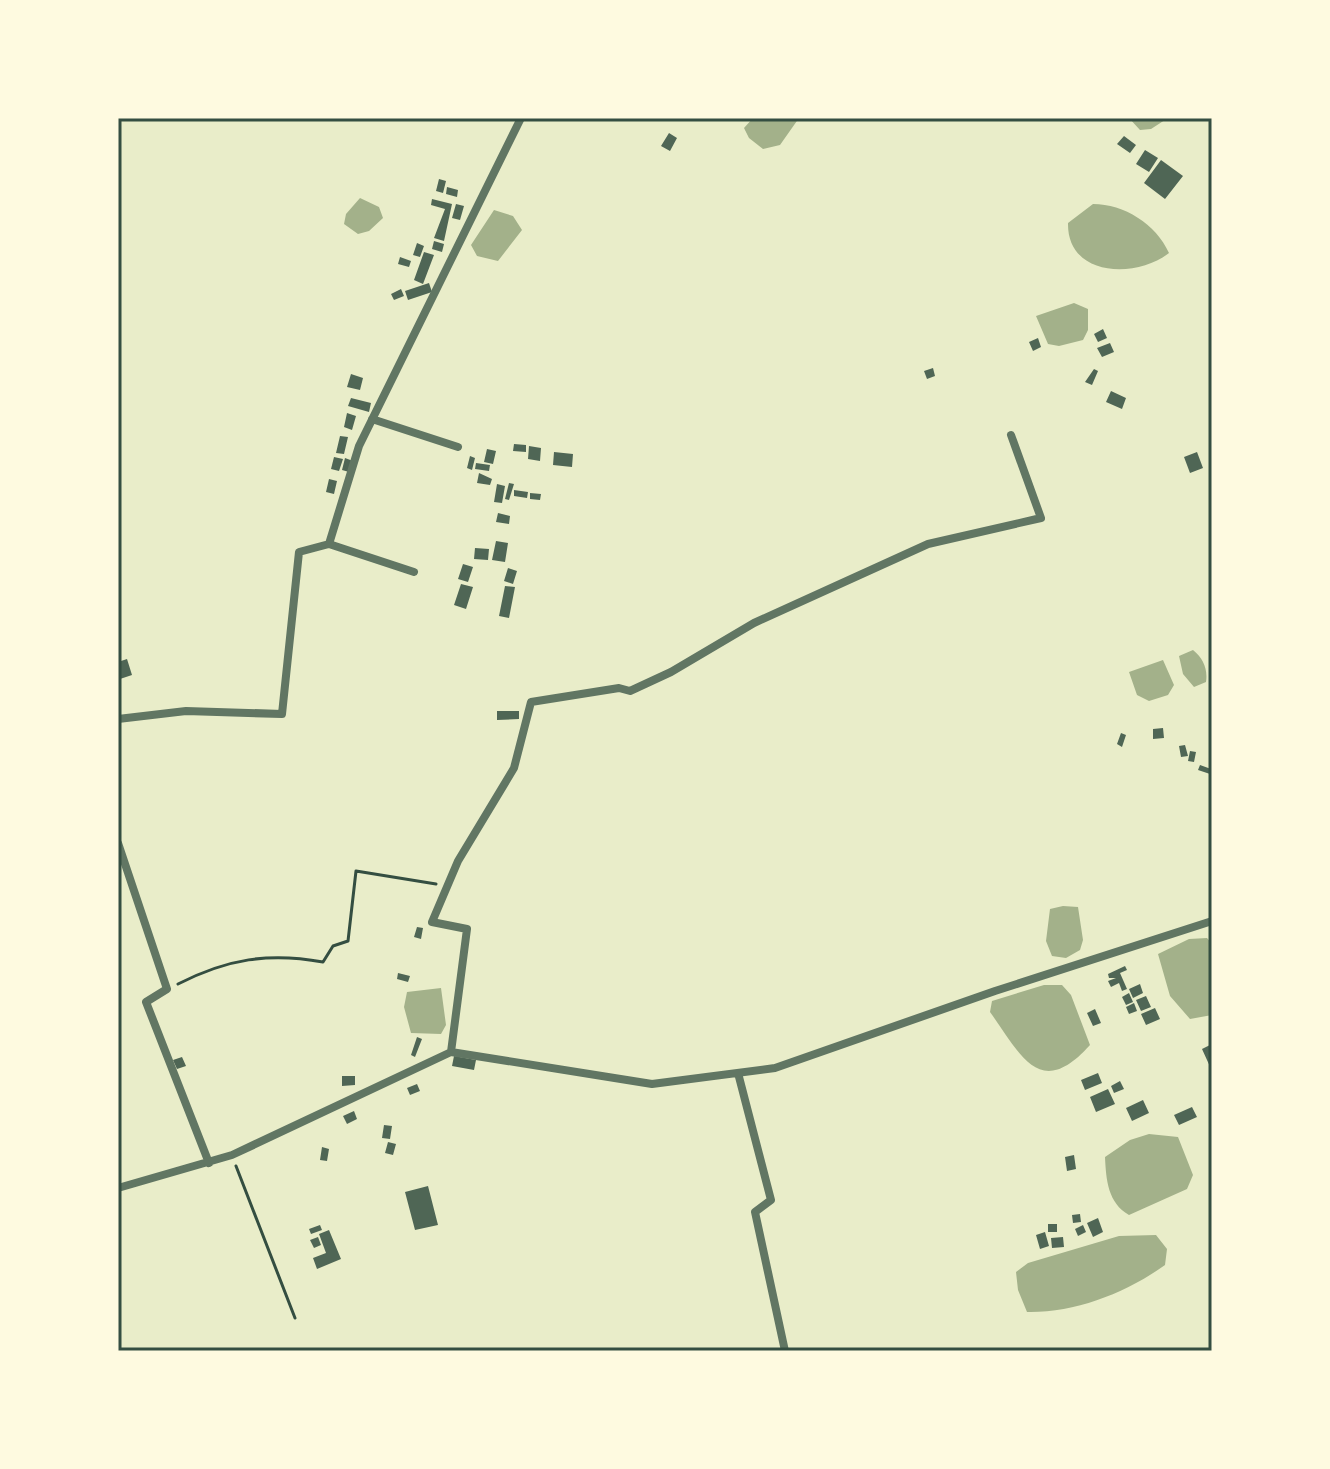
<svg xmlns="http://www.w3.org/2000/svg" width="1330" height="1469" font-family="Lora,serif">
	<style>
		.water { fill: #a3b18a }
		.building { fill: #4f6655 }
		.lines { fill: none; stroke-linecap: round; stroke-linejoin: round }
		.path { stroke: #344e41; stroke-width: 3 }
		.minor { stroke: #617663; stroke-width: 8 }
		.neatline { fill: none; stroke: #344e41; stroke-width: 3 }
	</style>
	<rect width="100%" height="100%" fill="#e9edc9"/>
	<path class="water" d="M753,118H799L780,145L763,149L749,138L744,128Z
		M1129,118H1168L1151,129L1140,130Z
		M360,198L379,207L383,218L369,231L358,234L344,224L346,214Z
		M1093,204C1124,204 1156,224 1169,253C1136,279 1067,277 1068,223Z
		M494,210L513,216L522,230L498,261L477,256L471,245Z
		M1074,303L1088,309V330L1083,340L1059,346L1048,344L1036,316Z
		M1193,650C1203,658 1208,669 1206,682L1194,687L1183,674L1179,656Z
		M1163,660L1174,685L1168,695L1149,701L1137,695L1129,672Z
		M1063,906L1078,907L1083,940L1080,950L1066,958L1052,956L1046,941L1050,909Z
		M1207,938L1212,944V1015L1190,1019L1170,996L1158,954L1189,939Z
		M1044,985H1062L1071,995L1090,1045C1039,1102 1020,1053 990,1012L992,1001Z
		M441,988L446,1025L441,1034L411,1033L404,1007L407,992Z
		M1149,1134L1178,1137L1193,1175L1187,1189L1129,1215C1108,1203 1106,1180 1105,1157L1130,1140Z
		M1156,1235L1167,1249L1165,1265C1126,1293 1075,1313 1027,1312L1018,1290L1016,1272L1028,1263L1119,1236Z"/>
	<path class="building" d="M669,133L677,138L670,151L661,146Z
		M1124,136L1136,145L1130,153L1117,144Z
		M1145,150L1158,158L1149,172L1136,164Z
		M1161,160L1183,176L1165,199L1144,183Z
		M439,179L446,181L443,193L436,191Z
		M447,187L458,190L457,197L446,194Z
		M432,199L452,204L444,241L434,238L445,209L431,205Z
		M456,204L464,206L460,220L452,218Z
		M434,241L444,244L442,252L432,249Z
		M417,243L424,246L420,257L413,255Z
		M424,252L434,255L423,284L414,280Z
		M400,257L411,261L409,267L398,264Z
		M429,283L432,292L408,300L405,291Z
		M401,289L404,296L394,300L391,294Z
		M1103,329L1107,338L1098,342L1094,334Z
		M1038,338L1041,347L1033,351L1029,342Z
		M1110,343L1114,352L1102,357L1097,348Z
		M933,368L935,376L927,379L924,371Z
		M1094,369L1098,371L1092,385L1085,382Z
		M351,374L363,378L360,390L347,387Z
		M1111,391L1126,398L1122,409L1106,402Z
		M351,398L371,403L369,412L348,406Z
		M347,413L356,416L352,430L344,427Z
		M340,436L348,437L344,454L336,453Z
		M514,444L526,445V452L513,451Z
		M529,446L541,448L540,461L528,459Z
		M487,449L496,451L493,464L484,462Z
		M554,452L573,454L572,467L553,465Z
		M1197,452L1203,468L1190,473L1184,457Z
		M470,456L475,458L472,470L467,468Z
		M334,457L343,459L339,471L331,469Z
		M345,458L353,461L349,472L342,470Z
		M476,463L490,465L489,471L475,469Z
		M479,473L492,479L490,485L477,483Z
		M329,479L337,481L334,494L326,492Z
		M509,483L514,484L509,500L505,499Z
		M497,484L505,486L502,503L494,502Z
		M514,490L528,492L527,498L514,496Z
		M530,493L541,494L540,500L530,499Z
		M498,513L510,516L509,524L496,522Z
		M496,541L508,543L505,562L492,560Z
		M475,548L489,549L488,560L474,559Z
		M463,564L473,567L468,582L458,579Z
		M508,568L517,571L513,584L504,581Z
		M461,584L473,587L466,609L454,605Z
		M505,586L515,587L509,618L499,616Z
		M127,659L132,675L120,679L118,662Z
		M497,711H519V719L497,720Z
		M1163,728L1164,738L1153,739V729Z
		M1121,733L1126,735L1122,747L1117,744Z
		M1185,745L1188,756L1181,757L1179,746Z
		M1190,751L1196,752L1194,762L1188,761Z
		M1200,765L1211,769L1210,774L1198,770Z
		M417,927L423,928L421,939L414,937Z
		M1125,966L1127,970L1120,973L1127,989L1122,991L1119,983L1111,987L1108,981L1116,978H1109L1108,974Z
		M398,973L410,976L408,982L397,979Z
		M1140,984L1143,993L1133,998L1129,989Z
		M1129,993L1133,1002L1126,1005L1122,997Z
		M1146,996L1151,1007L1141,1011L1136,1000Z
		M1134,1003L1137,1011L1129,1014L1126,1007Z
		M1155,1008L1160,1019L1146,1025L1141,1014Z
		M1095,1009L1101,1023L1093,1026L1087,1013Z
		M417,1037L422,1039L415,1057L411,1055Z
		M1210,1045L1212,1049V1071L1202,1049Z
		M454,1056L476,1060L474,1070L452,1066Z
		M182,1057L186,1066L177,1069L173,1060Z
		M1098,1073L1102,1083L1085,1090L1081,1080Z
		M342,1076H355V1085L342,1086Z
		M1120,1081L1124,1089L1114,1093L1111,1086Z
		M417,1084L420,1091L410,1095L407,1088Z
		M1108,1089L1115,1104L1096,1112L1090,1097Z
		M1143,1100L1149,1113L1132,1121L1126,1108Z
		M1192,1107L1197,1117L1179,1125L1174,1115Z
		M354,1111L357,1119L347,1124L343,1116Z
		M384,1125L392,1126L390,1139L382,1138Z
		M388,1142L396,1144L393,1155L385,1153Z
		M322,1147L329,1149L327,1161L320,1160Z
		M1074,1155L1076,1169L1067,1171L1065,1157Z
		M428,1186L438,1225L415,1230L405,1192Z
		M1080,1214L1081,1222L1073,1223L1072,1215Z
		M1098,1218L1103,1232L1093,1237L1087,1223Z
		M1048,1224H1057V1232H1048Z
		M320,1225L322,1230L311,1234L309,1229Z
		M1083,1225L1086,1232L1078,1236L1075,1229Z
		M329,1230L341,1259L317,1269L313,1258L326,1253L319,1234Z
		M1045,1232L1049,1246L1040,1249L1036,1235Z
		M318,1237L321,1245L314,1248L310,1240Z
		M1063,1237L1064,1247L1052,1248L1051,1238Z"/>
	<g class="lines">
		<path class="path" d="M178,984C227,959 269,952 323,962L333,946L348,941L356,871L436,884
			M236,1166L295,1318"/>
		<path class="minor" d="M372,419L458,447
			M329,544L414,572
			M118,719L186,711L282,714L299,552L329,544L359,446L521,118
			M118,843L167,989L146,1002L209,1163
			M451,1052L467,929L432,922L458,861L514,768L531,702L619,688L630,691L671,672L754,623L928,544L1041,518L1011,435
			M738,1073L771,1200L755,1212L785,1351
			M118,1188L232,1155L451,1052L652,1084L775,1068L995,991L1212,921"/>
	</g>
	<rect width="1330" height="1469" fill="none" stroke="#fefae0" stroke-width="240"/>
	<rect x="120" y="120" width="1090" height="1229" class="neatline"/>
</svg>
